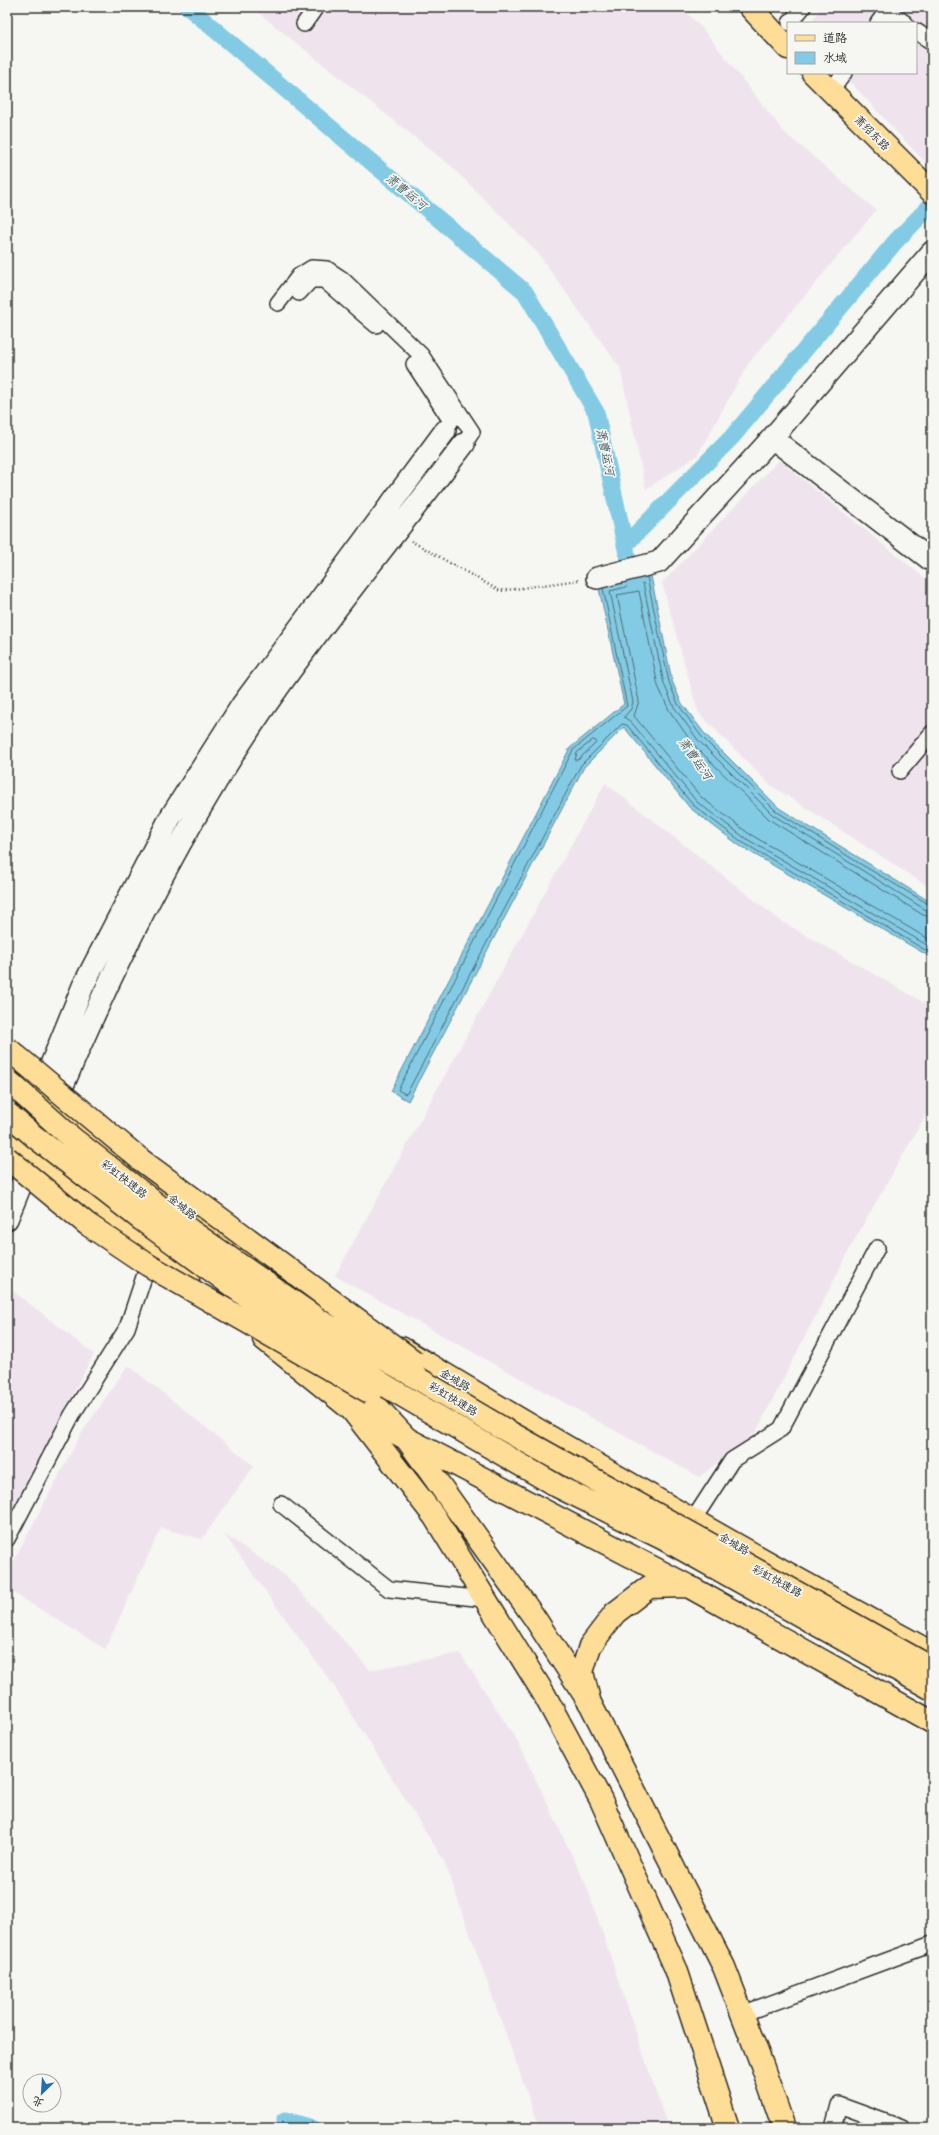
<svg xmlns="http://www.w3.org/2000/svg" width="939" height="2135" font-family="'Balsamiq Sans','LXGW WenKai TC',sans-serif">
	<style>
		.built { fill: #efe4ee }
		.water { fill: #83cbe4; stroke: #608b9a }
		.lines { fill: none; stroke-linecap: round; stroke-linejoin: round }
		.shore { stroke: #4e6b75; stroke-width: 1 }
		.canal { stroke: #83cbe4; stroke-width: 17 }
		.street-casing { stroke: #2b2b2b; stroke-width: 18 }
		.secondary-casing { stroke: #2b2b2b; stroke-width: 24 }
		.primary-casing { stroke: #2b2b2b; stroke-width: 25 }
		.highway-casing { stroke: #2b2b2b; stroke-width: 25 }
		.path { stroke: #2b2b2b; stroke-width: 2.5; stroke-dasharray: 1 3; stroke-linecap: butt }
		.street { stroke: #f6f6f2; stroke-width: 15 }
		.secondary { stroke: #f6f6f2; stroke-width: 21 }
		.primary { stroke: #fedd96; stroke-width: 22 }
		.highway { stroke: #fedd96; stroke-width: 22 }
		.highway-bridge-casing { stroke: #2b2b2b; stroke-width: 25; stroke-linecap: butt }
		.highway-bridge { stroke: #fedd96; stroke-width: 22 }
		.labels { text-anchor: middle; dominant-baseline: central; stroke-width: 3.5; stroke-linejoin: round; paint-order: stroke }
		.street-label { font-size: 11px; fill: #2b2b2b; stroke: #f6f6f2 }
		.water-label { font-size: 12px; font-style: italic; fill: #455b62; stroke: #f6f6f2 }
	</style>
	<rect width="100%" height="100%" fill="#f6f6f2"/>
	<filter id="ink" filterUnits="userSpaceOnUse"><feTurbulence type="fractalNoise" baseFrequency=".025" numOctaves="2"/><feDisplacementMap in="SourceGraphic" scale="8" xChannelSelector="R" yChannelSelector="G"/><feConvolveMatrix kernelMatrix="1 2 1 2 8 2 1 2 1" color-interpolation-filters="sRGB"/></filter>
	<g filter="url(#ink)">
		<path class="built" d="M251,7H681L702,28L784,132L876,210L748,364L697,456L646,489L620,368L537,252L451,166Z
			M822,7H932V170L842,73H916V23H810Z
			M779,460L932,584V889L769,784L698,712L662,583Z
			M605,783L781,921L932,1007V1104L855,1239L756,1432L699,1477L335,1276Z
			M9,1288L94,1354L7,1519V1291Z
			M128,1365L254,1466L202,1539L161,1528L105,1649L7,1589V1573L81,1434Z
			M224,1534L286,1576L370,1670L460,1653L519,1744L587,1887L668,2128H536L538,2124L444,1861L336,1689Z"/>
		<path class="water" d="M650,571L672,681L681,702L704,733L779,808L932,903V958L740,846L690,808L624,727L584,767L408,1101L391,1091L570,748L624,704L598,584Z"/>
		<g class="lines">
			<path class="shore" d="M647,577L669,682L678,704L701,736L776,811L862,865L932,906
				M603,588L627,706L573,750L398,1090L405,1094L407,1093L581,765L622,724L627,725L693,805L742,842L932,954
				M593,740L596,741V743L578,760H575L577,753Z
				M932,911L926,910L773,815L698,740L674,707L664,684L643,583L610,591L633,702L631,709L624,717L631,722L697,802L745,838L932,948
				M932,917L923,915L770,820L693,744L669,710L658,686L639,591L617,595L639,701L634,716L701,797L748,833L932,941"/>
			<path class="canal" d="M188,7L525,292L596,412L633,581
				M625,545L732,437L895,242L932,204
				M285,2120L312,2128"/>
			<defs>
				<path id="street" d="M881,7L905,23
					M790,23L803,7
					M878,23L890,7
					M304,24L316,7
					M916,31L932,42
					M831,91L844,73
					M299,293L311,280H324L376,325
					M278,303L299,276L312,268L327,269L342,279L421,355L472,432L464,444
					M414,364L451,421L445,431
					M900,771L932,733
					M281,1504L389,1589L485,1599
					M693,1520L732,1460L781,1429L877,1248
					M7,1539L72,1415L127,1328L148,1265
					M742,2014L932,1944
					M833,2128L839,2105L902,2128"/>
				<path id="secondary" d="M772,438L932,561
					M597,578L659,562L772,438L932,252
					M54,1107C109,975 173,844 253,724C318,628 393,537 464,444
					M19,1143L83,986L170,818L242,705L445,431
					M7,1219L32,1158"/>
				<path id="primary" d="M750,7L788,48
					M813,73L932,192
					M223,1240L293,1282
					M401,1348C576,1454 752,1556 932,1653
					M352,1410L688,1586L932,1722
					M589,1700L582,1672L590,1646L615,1613L649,1587L686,1586"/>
				<path id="highway" d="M7,1064L26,1082L220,1238L238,1257
					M7,1140L31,1161L188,1280
					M264,1339L352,1410L434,1516L544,1694L601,1800L676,1969L728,2128
					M353,1381L406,1438L534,1617L591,1705L724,1967L762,2065L784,2128"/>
			</defs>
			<use href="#street" class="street-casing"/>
			<use href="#secondary" class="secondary-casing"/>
			<use href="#primary" class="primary-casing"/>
			<use href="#highway" class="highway-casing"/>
			<path class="path" d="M411,541L500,591L579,580"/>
			<use href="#street" class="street"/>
			<use href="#secondary" class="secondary"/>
			<use href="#primary" class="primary"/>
			<use href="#highway" class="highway"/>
			<defs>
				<path id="highway-bridge" d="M7,1048L141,1160L415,1362
					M7,1080L72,1138L191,1231L322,1322L502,1428L932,1668
					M7,1113L35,1137L142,1220L252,1300L386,1386L557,1486L664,1539L932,1689
					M7,1158L87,1224L148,1265L371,1393"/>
			</defs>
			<use href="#highway-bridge" class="highway-bridge-casing"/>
			<use href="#highway-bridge" class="highway-bridge"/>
		</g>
	</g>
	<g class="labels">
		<g class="street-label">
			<text transform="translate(872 133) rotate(45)">萧绍东路</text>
			<text transform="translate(124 1179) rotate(38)">彩虹快速路</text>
			<text transform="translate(182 1207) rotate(39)">金城路</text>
			<text transform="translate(455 1380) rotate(31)">金城路</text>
			<text transform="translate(453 1399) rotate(31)">彩虹快速路</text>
			<text transform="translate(734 1544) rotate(30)">金城路</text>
			<text transform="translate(777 1581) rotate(29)">彩虹快速路</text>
		</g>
		<g class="water-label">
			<text transform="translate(406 192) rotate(40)">萧曹运河</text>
			<text transform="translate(605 452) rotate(78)">萧曹运河</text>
			<text transform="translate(695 759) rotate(55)">萧曹运河</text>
		</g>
	</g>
	<rect width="939" height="2135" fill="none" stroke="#f6f6f2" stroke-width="24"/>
	<rect x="12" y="12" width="915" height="2111" fill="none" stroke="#2b2b2b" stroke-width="1.5" filter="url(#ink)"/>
	<rect x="787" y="22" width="130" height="52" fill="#f6f6f2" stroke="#a5a5a2"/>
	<rect x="795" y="35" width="20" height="6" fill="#fedd96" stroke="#a5a5a2"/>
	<text x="823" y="42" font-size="12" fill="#2b2b2b">道路</text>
	<rect x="795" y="52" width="20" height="12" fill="#83cbe4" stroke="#a5a5a2"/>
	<text x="823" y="62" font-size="12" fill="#2b2b2b">水域</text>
	<g transform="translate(42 2093) rotate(205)"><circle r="19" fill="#f6f6f2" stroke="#a5a5a2"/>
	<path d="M0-3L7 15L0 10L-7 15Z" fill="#1f6fb2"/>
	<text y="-6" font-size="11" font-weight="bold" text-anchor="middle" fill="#2b2b2b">北</text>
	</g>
</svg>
